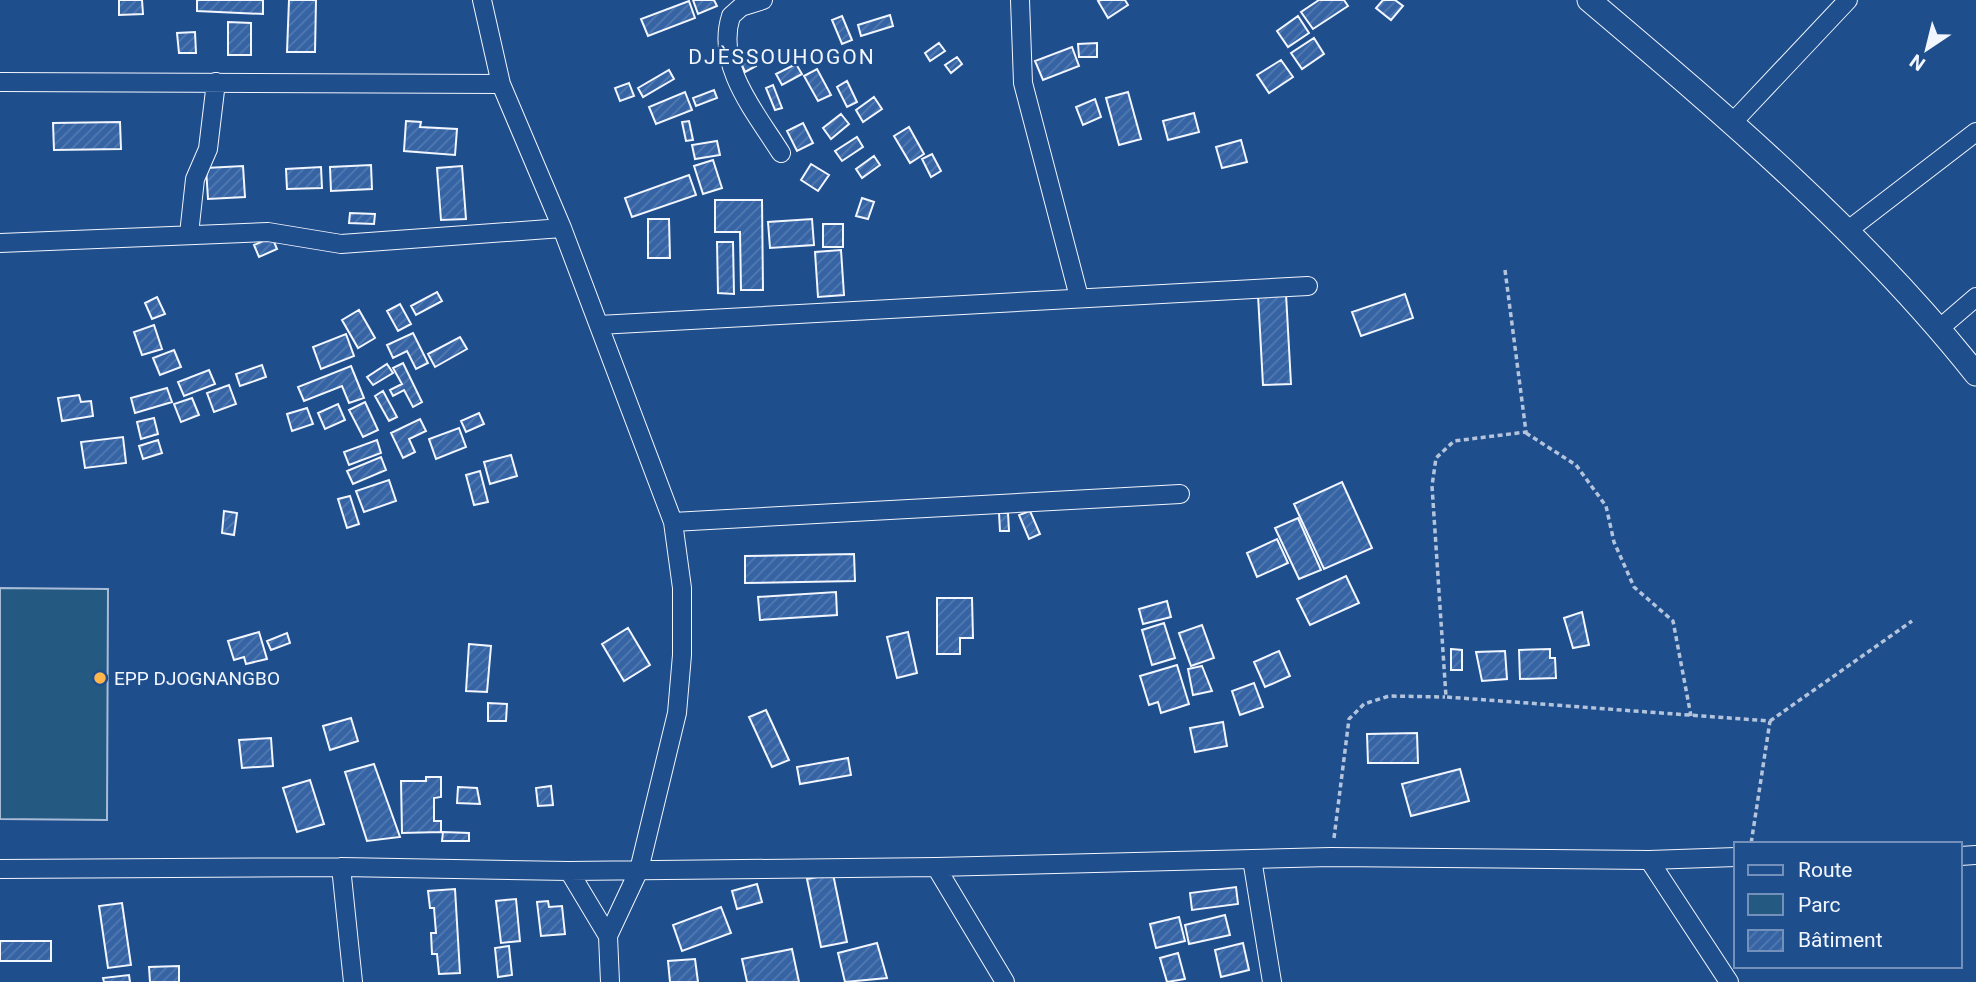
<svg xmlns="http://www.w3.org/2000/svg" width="1976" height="982" font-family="Roboto,sans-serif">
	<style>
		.park { fill: #245a82; stroke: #a8bbd7; stroke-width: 2 }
		.building { fill: url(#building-hatch); stroke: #f2f6ff; stroke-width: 2 }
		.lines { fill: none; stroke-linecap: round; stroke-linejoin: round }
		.minor-casing { stroke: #f2f6ff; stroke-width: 20 }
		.tertiary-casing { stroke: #f2f6ff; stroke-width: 25 }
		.path { stroke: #b3c4dc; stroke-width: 3.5; stroke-dasharray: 5 3.5; stroke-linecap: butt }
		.minor { stroke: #1f4e8c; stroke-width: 18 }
		.tertiary { stroke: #1f4e8c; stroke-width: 23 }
		.poi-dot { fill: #ffb74d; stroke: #1f4e8c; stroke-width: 2.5 }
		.labels { text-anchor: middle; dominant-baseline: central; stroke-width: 5; stroke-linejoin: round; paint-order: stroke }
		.poi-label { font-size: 19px; fill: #f2f6ff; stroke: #1f4e8c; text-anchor: start }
		.neighbourhood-label { font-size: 21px; letter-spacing: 2px; fill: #f2f6ff; stroke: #1f4e8c }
	</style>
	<defs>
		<pattern id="building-hatch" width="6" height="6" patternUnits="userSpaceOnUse" patternTransform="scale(1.75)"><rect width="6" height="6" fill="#3563a3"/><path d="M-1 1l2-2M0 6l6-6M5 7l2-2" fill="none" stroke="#537ab1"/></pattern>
	</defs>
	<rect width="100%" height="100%" fill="#1f4e8c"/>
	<path class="park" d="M0,588L108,589L107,820L0,819Z"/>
	<path class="building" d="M119,0H142L143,14L119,15Z
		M197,0H263V14L197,11Z
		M289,0H316L315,52H287Z
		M693,0H714L717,6L698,14Z
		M1100,0H1125L1128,5L1108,18L1098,1Z
		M1319,0H1344L1348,6L1313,29L1301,12Z
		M1383,0H1395L1403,6L1391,20L1376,8Z
		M689,1L695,18L648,36L641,19Z
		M890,15L893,26L861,36L858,25Z
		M842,16L852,40L842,44L832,20Z
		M1298,16L1309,33L1288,47L1277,31Z
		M228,22L251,23V55H228Z
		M195,32L196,53H179L177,33Z
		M1314,38L1324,54L1302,69L1291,53Z
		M939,43L945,51L930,61L925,53Z
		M1097,43V57H1079L1078,44Z
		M1072,47L1079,66L1043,80L1035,61Z
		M752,57L756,66L745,72L741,63Z
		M957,57L962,64L951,73L945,65Z
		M1281,60L1293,77L1269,93L1257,75Z
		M796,64L802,74L782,85L776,74Z
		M817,69L831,95L818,101L804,76Z
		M669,70L674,79L643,97L638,88Z
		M847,81L857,102L847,107L837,87Z
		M629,83L634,96L620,101L615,88Z
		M773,85L782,108L775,110L766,88Z
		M714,90L717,98L696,106L693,98Z
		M685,92L692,110L656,124L649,107Z
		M1128,92L1141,139L1119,145L1106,98Z
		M874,97L882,109L863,122L856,110Z
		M1095,99L1101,117L1083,125L1076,107Z
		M1194,113L1199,132L1168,140L1163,121Z
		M841,114L849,124L831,139L823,128Z
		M406,121L421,122L420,127L457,129L455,155L404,151Z
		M689,121L693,140L686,141L682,122Z
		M120,122L121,149L54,150L53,123Z
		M803,123L813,143L797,151L787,131Z
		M909,127L924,154L910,163L894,136Z
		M857,137L863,147L842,161L835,151Z
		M1241,140L1247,162L1222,168L1216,147Z
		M717,141L720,155L695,159L692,145Z
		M932,154L941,171L931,177L922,159Z
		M874,156L880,165L862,178L856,169Z
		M713,160L722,188L703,194L694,166Z
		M811,164L829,175L818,191L801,180Z
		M371,165L372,189L331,191L330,167Z
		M243,166L245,197L208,199L206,168Z
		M462,166L466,219L441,220L437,168Z
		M321,167L322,188L287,189L286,169Z
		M689,175L696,195L632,217L625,198Z
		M862,198L874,202L868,219L856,216Z
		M715,200H762L763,290H741L740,232H715Z
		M350,213L375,214L374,224L349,223Z
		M648,219H669L670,258H648Z
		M812,219L814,245L770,248L768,222Z
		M823,224H843V247H823Z
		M272,237L277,249L259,257L254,245Z
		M717,242H733L734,294L718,293Z
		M841,250L844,295L818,297L815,252Z
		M437,292L442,301L416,315L411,306Z
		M1286,294L1291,384L1263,385L1258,295Z
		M1405,294L1413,318L1361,336L1352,312Z
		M157,297L165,314L152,319L145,303Z
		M400,304L411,324L398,331L387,311Z
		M359,310L375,338L358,348L342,320Z
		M154,325L162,349L142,355L134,332Z
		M413,333L428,363L416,369L407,351L393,358L387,345Z
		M346,334L354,356L321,369L313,347Z
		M460,337L467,349L435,367L428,354Z
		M174,350L181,367L160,375L153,358Z
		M403,363L422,402L413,407L404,390L393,396L390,390L402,384L393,368Z
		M387,364L393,373L373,385L367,377Z
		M262,365L266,377L240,386L236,374Z
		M351,366L364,398L349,403L342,386L304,401L298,387Z
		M209,370L215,384L184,396L178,382Z
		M229,385L236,404L214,412L207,393Z
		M167,388L172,402L135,413L131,398Z
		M383,391L397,417L389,421L375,396Z
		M79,395L81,402L91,401L93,416L62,421L58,398Z
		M192,398L199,415L181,422L174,404Z
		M365,402L378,430L363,437L349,410Z
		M338,404L345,420L325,429L318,413Z
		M307,408L313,424L292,431L287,414Z
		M479,413L484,424L466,432L461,421Z
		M154,418L158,434L141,439L137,422Z
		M420,419L426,431L409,439L415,452L403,458L391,433Z
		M459,428L466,447L436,459L429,439Z
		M123,437L126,463L85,468L81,442Z
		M158,440L162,453L143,459L139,446Z
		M377,440L381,453L349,465L344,452Z
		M511,455L517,476L490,484L484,462Z
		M381,457L386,470L353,484L347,471Z
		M480,471L488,502L474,505L466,475Z
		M389,480L396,501L364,512L356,491Z
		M1342,482L1372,548L1324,569L1294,504Z
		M350,496L359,524L347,528L338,499Z
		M224,511L237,513L234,535L222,533Z
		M1030,511L1040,534L1029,539L1019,515Z
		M999,513H1008L1009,531H1000Z
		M1298,518L1321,570L1299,579L1275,528Z
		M1277,539L1288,563L1257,577L1247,553Z
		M854,554L855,581L745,583V556Z
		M1346,576L1359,603L1310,625L1297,599Z
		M836,592L837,615L760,620L758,597Z
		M937,598H972L973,638H960V654H937Z
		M1167,601L1171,617L1143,624L1139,609Z
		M1582,612L1589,645L1573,648L1564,618Z
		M1164,623L1175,658L1152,665L1142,630Z
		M1202,625L1214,658L1191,666L1179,633Z
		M628,628L650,665L624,681L602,644Z
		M259,632L267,659L246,664L244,657L234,660L228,641Z
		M908,632L917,673L897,678L887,637Z
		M287,633L290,643L271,650L267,641Z
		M469,644L491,646L487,692L466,691Z
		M1451,649L1462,650V670H1451Z
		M1550,649V658H1555L1556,678L1520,679L1519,650Z
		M1279,651L1290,676L1265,687L1254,662Z
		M1505,651L1507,679L1482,681L1476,652Z
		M1177,665L1189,704L1161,713L1158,702L1149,705L1140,676Z
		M1202,666L1212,691L1193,695L1188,669Z
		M1254,683L1263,707L1240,715L1232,691Z
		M488,703L507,704L506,721H488Z
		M766,710L789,760L772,767L749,717Z
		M351,718L358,741L330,750L323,726Z
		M1223,722L1227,746L1195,752L1190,728Z
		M1417,733L1418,763H1368L1367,734Z
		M271,738L273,766L242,768L239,740Z
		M848,758L851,775L800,784L797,767Z
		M374,764L400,837L367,841L345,772Z
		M1460,769L1469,801L1411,816L1402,784Z
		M426,777H441V797L434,798V821H441V832L402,833L401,781H426Z
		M310,780L324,824L297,832L283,788Z
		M551,786L553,805L538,806L536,788Z
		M458,787L477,788L480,804L457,803Z
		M443,832L469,833V841H442Z
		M833,874L847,942L821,947L807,879Z
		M757,884L762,902L737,909L732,891Z
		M1236,887L1238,904L1192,910L1190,893Z
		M455,889L460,973L439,974L437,954H432L431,933H436L434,908H430L428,891Z
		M516,899L520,941L501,943L496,901Z
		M548,901L549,907L562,906L565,934L541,936L537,902Z
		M122,903L131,965L108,968L99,906Z
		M721,907L731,933L682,951L673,925Z
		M1225,915L1230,935L1189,944L1185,925Z
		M1179,917L1185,941L1156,948L1150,924Z
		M0,941H51V961H0Z
		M877,943L887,978L845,982L838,953Z
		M1243,943L1249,970L1221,977L1215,950Z
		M509,946L512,975L498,977L495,948Z
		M792,949L799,982H747L742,959Z
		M1178,953L1185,979L1167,982L1160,958Z
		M695,959L698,982H670L668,961Z
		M179,966V982H150L149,967Z
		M129,975L130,982H104L103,978Z"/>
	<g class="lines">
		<defs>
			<path id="minor" d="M482,0L501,84L562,228L673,522L682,588V655L677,713L639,870L608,936L610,982
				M763,0L741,7L731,16C715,66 756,113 781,153
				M1020,0L1023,83L1079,297
				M0,82L501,84
				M1733,122L1848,0
				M1847,231L1976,132
				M189,234L195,179L208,149L216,82
				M0,243L268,232L341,244L562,228
				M599,325L1308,286
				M1940,328L1976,297
				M673,522L1180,494
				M1960,856L1976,855
				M1252,859L1272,982
				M1649,860L1736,857
				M341,867L353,982
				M936,867L1005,982
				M0,869L341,867L569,871L936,867L1331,857L1649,860L1729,982
				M569,871L608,936"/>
			<path id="tertiary" d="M1589,0C1726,116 1864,233 1976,374"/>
		</defs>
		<use href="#minor" class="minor-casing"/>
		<use href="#tertiary" class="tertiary-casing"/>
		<path class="path" d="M1505,270L1526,432L1454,441L1436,458L1432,486L1446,697L1770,721L1751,844
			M1526,433L1576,465L1606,506L1614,542L1634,587L1673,621L1691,716
			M1770,721L1912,621
			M1334,838L1349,719L1364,704L1389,696L1445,697"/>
		<use href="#minor" class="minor"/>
		<use href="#tertiary" class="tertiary"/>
	</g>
	<circle class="poi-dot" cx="100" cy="678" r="7"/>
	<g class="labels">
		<g class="poi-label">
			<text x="114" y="678">EPP DJOGNANGBO</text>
		</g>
		<g class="neighbourhood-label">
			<text x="782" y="57">DJÈSSOUHOGON</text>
		</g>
	</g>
	<rect x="1734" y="842" width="228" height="126" fill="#1f4e8c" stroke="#7391ba" stroke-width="2"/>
	<rect x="1748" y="865" width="35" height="10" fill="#1f4e8c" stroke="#7391ba" stroke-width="2"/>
	<text x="1798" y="877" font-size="21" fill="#f2f6ff">Route</text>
	<rect x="1748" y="894" width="35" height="21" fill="#245a82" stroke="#7391ba" stroke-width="2"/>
	<text x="1798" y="912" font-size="21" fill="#f2f6ff">Parc</text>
	<rect x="1748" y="930" width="35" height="21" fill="url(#building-hatch)" stroke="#7391ba" stroke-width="2"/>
	<text x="1798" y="947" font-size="21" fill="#f2f6ff">Bâtiment</text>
	<g transform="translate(1927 49) rotate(215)" stroke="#1f4e8c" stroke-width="5" paint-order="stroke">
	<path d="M0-5L12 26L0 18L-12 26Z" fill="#f2f6ff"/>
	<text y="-10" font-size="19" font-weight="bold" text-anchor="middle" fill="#f2f6ff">N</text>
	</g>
</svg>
